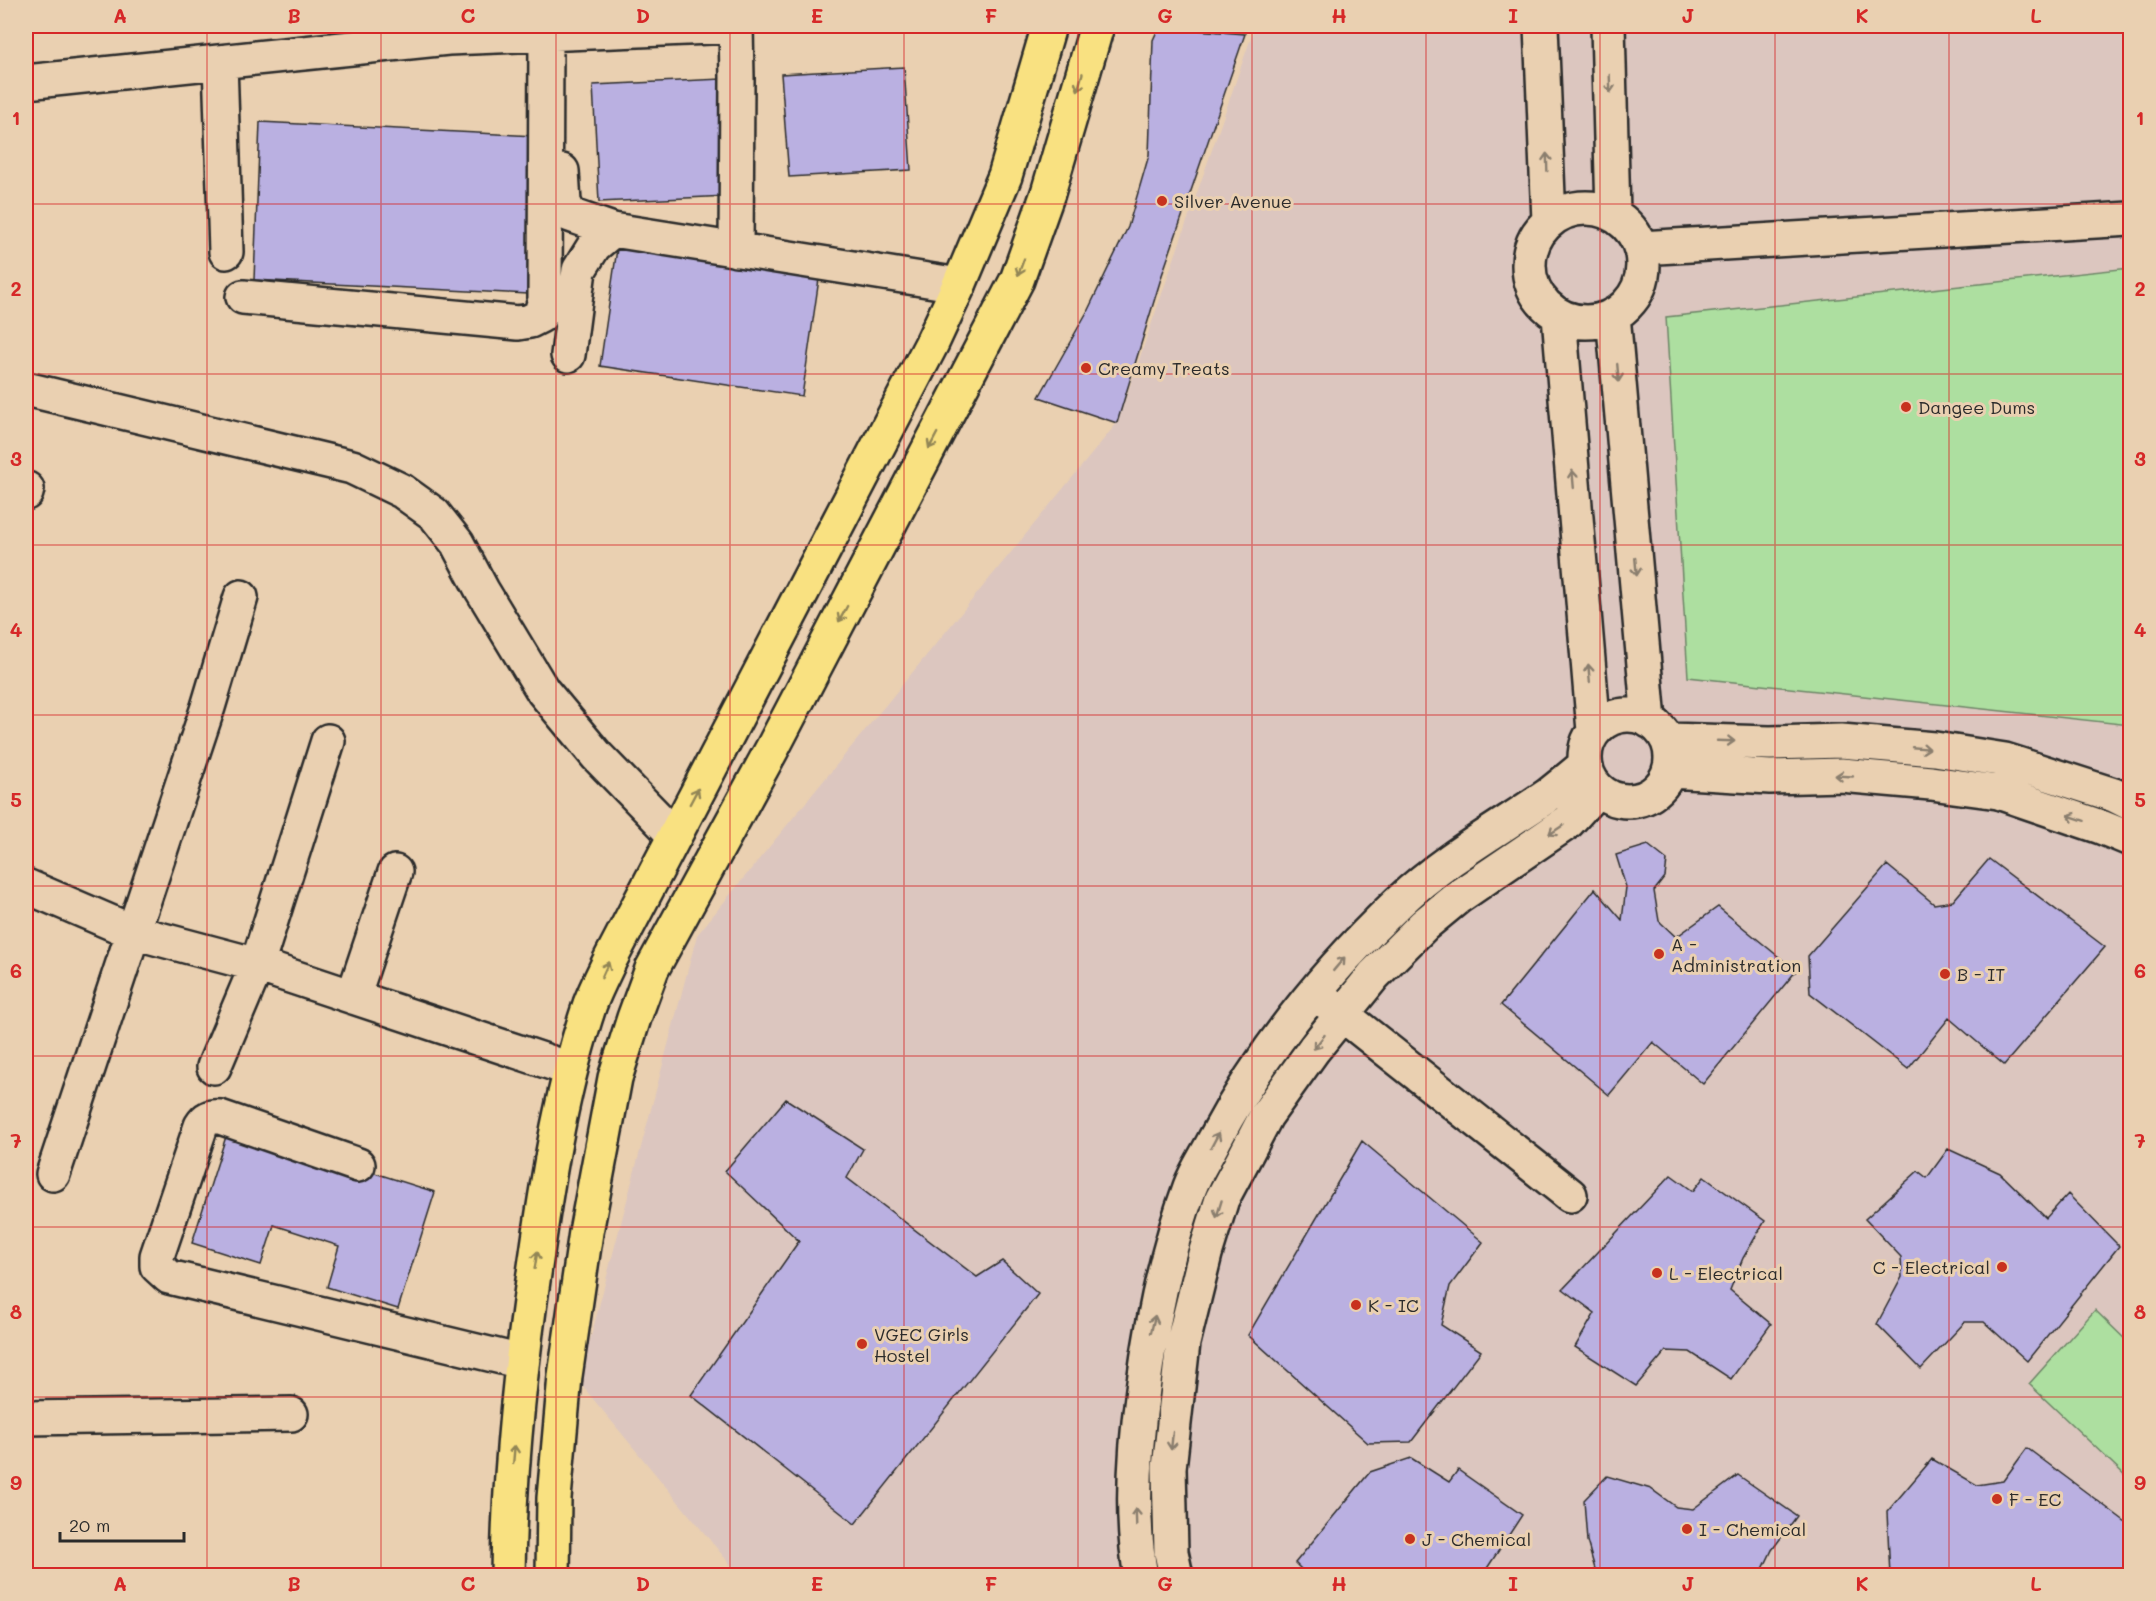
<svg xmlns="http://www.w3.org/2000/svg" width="2156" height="1601" font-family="Mali,sans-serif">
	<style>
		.built { fill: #dcc6bf }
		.green { fill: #addfa0; stroke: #6c8566; stroke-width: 1.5 }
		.building { fill: #bab0e1; stroke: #2b2b2b; stroke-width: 1.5 }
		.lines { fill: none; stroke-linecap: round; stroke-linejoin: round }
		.minor-casing { stroke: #2b2b2b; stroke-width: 38 }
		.major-casing { stroke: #2b2b2b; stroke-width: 38 }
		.minor { stroke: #ead0b1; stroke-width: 33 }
		.major { stroke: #f9e181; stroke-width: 33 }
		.oneway { stroke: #928656 }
		.oneway2 { stroke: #8a7e6e }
		.grid { fill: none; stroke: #d62828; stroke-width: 1.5; stroke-opacity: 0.55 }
		.poi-dot { fill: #c8321e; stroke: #ead0b1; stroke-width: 2 }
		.labels { text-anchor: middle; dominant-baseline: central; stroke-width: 6; stroke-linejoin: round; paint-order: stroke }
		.poi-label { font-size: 18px; fill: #2b2b2b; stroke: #ead0b1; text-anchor: start }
		.neatline { fill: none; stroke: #d62828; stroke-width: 2 }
		.grid-label { font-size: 20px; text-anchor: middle; font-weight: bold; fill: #d62828 }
	</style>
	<rect width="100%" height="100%" fill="#ead0b1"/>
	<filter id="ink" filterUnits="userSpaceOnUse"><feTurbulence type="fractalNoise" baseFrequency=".0167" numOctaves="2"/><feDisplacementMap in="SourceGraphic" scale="12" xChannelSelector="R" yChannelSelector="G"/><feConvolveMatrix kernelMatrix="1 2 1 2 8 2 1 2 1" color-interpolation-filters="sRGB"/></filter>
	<g filter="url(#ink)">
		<path class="built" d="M1255,26H2130V1575H739L579,1382L697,935L1117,423Z"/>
		<path class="green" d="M2130,268V725L1688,677L1666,317Z
			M2095,1310L2130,1344V1480L2029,1384Z"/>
		<path class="building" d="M1159,27L1245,34L1162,275L1117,423L1039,397L1087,312L1128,227L1149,155L1153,40Z
			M904,67L911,170L789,177L781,74Z
			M722,79L728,196L599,202L593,85Z
			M260,122L535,136L528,294L254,280Z
			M618,242L820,272L802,396L600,366Z
			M1648,845L1667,860L1665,877L1654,891L1659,921L1676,937L1718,907L1796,971L1703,1084L1653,1042L1609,1095L1501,1005L1595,889L1622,920L1626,887L1616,855Z
			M1989,859L2105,947L2004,1065L1949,1018L1908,1069L1810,993L1808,956L1887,865L1934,904L1953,901Z
			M786,1099L863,1149L847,1178L977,1277L1002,1261L1038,1294L855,1524L691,1395L799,1241L725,1171Z
			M229,1127L435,1192L398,1309L327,1287L339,1246L274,1225L261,1265L192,1243Z
			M1362,1141L1483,1242L1450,1286L1441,1325L1481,1351L1411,1442L1368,1443L1248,1335Z
			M1948,1149L2000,1173L2046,1218L2068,1194L2119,1246L2027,1361L1984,1322H1965L1921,1369L1877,1324L1902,1277L1901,1257L1865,1219L1918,1171L1927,1178Z
			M1671,1175L1693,1191L1704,1177L1765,1221L1743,1258L1730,1290L1771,1324L1731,1379L1690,1352L1666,1351L1636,1386L1575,1347L1595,1313L1563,1289Z
			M2027,1448L2130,1525L2127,1564L2118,1576H1890L1887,1512L1932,1459L1977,1485L2003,1481Z
			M1411,1458L1449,1482L1458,1470L1522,1515L1482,1576H1308L1295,1563L1370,1472Z
			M1738,1475L1797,1516L1772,1550L1763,1569L1762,1576H1597L1587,1541L1584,1500L1607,1476L1651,1489L1676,1507L1693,1509Z"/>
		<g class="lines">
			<defs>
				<path id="minor" d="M1541,26L1549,221
					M1608,26L1613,214
					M220,62L226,252
					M26,82L448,38L735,26
					M562,171L564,203L570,215L613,230L959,285
					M1529 265a57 57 0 1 1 114 0a57 57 0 1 1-114 0Z
					M1641,248L2130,219
					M736,250L737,78L736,26
					M243,297L518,323L530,321L540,316L545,300L546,33
					M1613,315L1649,721
					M1559,316L1594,731
					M568,355L579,270L594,246L613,230
					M26,389L352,467L402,491L434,514L457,543L482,590L543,691L597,756L674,835
					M26,493L27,489
					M1585 758a43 43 0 1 1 86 0a43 43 0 1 1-86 0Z
					M1668,740L1770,743L1841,741L1935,749L2005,760L2114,795L2130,803
					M1670,771L1770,777L1841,775L1931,783L1998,792L2101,827L2130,839
					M26,886L133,932L257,965L570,1069
					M353,997L395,872
					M1324,1000L1570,1195
					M214,1067L257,965L328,741
					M358,1165L220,1117C210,1116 206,1118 201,1126L157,1256V1266L169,1277L522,1362
					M53,1174L208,707L241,597
					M26,1418L291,1414
					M1141,1576C1130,1517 1135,1447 1143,1389C1152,1321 1166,1252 1190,1187C1196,1171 1207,1155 1215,1139C1262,1051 1326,971 1399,902C1443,860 1497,830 1547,796C1560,786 1573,775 1585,765
					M1176,1576L1171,1552L1169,1468L1183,1343L1205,1254L1222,1199L1244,1158L1266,1116L1314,1049L1374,975L1424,925L1458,897L1568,822L1598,789"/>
				<path id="major" d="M508,1576C509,1468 521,1359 537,1253C549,1169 563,1084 590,1004C596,988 604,973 611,958L932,343L959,285L1005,176L1049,26
					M553,1576L554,1498L565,1376L586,1232L615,1078L634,1018L652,969L772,749L1017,280L1048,193L1097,26"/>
			</defs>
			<use href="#minor" class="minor-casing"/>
			<use href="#major" class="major-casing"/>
			<use href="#minor" class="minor"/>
			<use href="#major" class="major"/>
		</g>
		<defs><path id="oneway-shaft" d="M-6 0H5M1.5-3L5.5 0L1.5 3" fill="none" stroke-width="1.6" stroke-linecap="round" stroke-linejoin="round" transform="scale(1.5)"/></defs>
		<g class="oneway">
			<use href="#oneway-shaft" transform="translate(1080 82) rotate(106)"/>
			<use href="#oneway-shaft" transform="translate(1021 267) rotate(110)"/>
			<use href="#oneway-shaft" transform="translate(933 441) rotate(118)"/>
			<use href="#oneway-shaft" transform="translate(843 614) rotate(118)"/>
			<use href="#oneway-shaft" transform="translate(694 796) rotate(-62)"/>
			<use href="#oneway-shaft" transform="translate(605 970) rotate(-66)"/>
			<use href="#oneway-shaft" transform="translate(536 1260) rotate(-81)"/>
			<use href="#oneway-shaft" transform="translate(514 1454) rotate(-85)"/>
		</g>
		<g class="oneway2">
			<use href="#oneway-shaft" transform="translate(1610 84) rotate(88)"/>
			<use href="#oneway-shaft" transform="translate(1547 162) rotate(-92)"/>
			<use href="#oneway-shaft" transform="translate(1618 373) rotate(85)"/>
			<use href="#oneway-shaft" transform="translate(1573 479) rotate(-95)"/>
			<use href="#oneway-shaft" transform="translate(1636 567) rotate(85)"/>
			<use href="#oneway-shaft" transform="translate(1589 673) rotate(-95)"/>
			<use href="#oneway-shaft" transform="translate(1726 741) rotate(2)"/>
			<use href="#oneway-shaft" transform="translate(1921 748) rotate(5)"/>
			<use href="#oneway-shaft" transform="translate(1844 776) rotate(-177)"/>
			<use href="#oneway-shaft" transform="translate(2076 818) rotate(-162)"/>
			<use href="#oneway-shaft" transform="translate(1556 830) rotate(146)"/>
			<use href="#oneway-shaft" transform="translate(1339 964) rotate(-50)"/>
			<use href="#oneway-shaft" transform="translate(1319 1042) rotate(128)"/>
			<use href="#oneway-shaft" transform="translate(1215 1140) rotate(-62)"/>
			<use href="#oneway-shaft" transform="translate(1219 1209) rotate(107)"/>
			<use href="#oneway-shaft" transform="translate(1153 1324) rotate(-77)"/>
			<use href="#oneway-shaft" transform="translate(1172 1441) rotate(96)"/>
			<use href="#oneway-shaft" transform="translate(1136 1517) rotate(-92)"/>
		</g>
	</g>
	<path class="grid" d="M207,26V1576M381,26V1576M556,26V1576M730,26V1576M904,26V1576M1078,26V1576M1252,26V1576M1426,26V1576M1600,26V1576M1775,26V1576M1949,26V1576M26,204H2130M26,374H2130M26,545H2130M26,715H2130M26,886H2130M26,1056H2130M26,1227H2130M26,1397H2130"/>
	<g class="poi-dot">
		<circle cx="1162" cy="201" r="6"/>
		<circle cx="1086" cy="368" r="6"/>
		<circle cx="1906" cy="407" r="6"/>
		<circle cx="1659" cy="954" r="6"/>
		<circle cx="1945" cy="974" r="6"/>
		<circle cx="2002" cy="1267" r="6"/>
		<circle cx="1657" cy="1273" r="6"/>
		<circle cx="1356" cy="1305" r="6"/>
		<circle cx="862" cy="1344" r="6"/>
		<circle cx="1997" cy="1499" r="6"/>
		<circle cx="1687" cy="1529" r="6"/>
		<circle cx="1410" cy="1539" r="6"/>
	</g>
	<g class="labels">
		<g class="poi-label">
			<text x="1174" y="201">Silver Avenue</text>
			<text x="1098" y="368">Creamy Treats</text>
			<text x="1918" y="407">Dangee Dums</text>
			<text x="1671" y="944">A -<tspan x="1671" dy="21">Administration</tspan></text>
			<text x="1957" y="974">B - IT</text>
			<text x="1990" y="1267" text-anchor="end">C - Electrical</text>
			<text x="1669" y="1273">L - Electrical</text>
			<text x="1368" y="1305">K - IC</text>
			<text x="874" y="1334">VGEC Girls<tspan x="874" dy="21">Hostel</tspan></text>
			<text x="2009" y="1499">F - EC</text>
			<text x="1699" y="1529">I - Chemical</text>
			<text x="1422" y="1539">J - Chemical</text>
		</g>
	</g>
	<rect width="2156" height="1601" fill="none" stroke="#ead0b1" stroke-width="66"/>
	<path d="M60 1532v9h124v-9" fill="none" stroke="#2b2b2b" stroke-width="3"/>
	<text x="69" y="1532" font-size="18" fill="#2b2b2b" stroke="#ead0b1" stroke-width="4.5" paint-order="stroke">20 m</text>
	<rect x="33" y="33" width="2090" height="1535" class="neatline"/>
	<g class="grid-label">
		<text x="120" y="23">A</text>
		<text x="294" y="23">B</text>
		<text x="468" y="23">C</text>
		<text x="643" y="23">D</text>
		<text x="817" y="23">E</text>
		<text x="991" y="23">F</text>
		<text x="1165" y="23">G</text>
		<text x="1339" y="23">H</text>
		<text x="1513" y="23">I</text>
		<text x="1688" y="23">J</text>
		<text x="1862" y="23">K</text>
		<text x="2036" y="23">L</text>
		<text x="16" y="125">1</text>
		<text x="2140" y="125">1</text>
		<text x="16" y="296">2</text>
		<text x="2140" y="296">2</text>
		<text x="16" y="466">3</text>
		<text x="2140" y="466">3</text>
		<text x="16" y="637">4</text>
		<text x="2140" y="637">4</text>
		<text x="16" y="807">5</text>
		<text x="2140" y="807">5</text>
		<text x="16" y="978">6</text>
		<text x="2140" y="978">6</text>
		<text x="16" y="1148">7</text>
		<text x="2140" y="1148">7</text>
		<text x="16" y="1319">8</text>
		<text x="2140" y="1319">8</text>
		<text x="16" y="1490">9</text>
		<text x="2140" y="1490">9</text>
		<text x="120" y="1591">A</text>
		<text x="294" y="1591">B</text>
		<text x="468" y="1591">C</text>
		<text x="643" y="1591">D</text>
		<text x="817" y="1591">E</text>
		<text x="991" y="1591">F</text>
		<text x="1165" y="1591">G</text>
		<text x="1339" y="1591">H</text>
		<text x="1513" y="1591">I</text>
		<text x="1688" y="1591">J</text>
		<text x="1862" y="1591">K</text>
		<text x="2036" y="1591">L</text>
	</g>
</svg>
